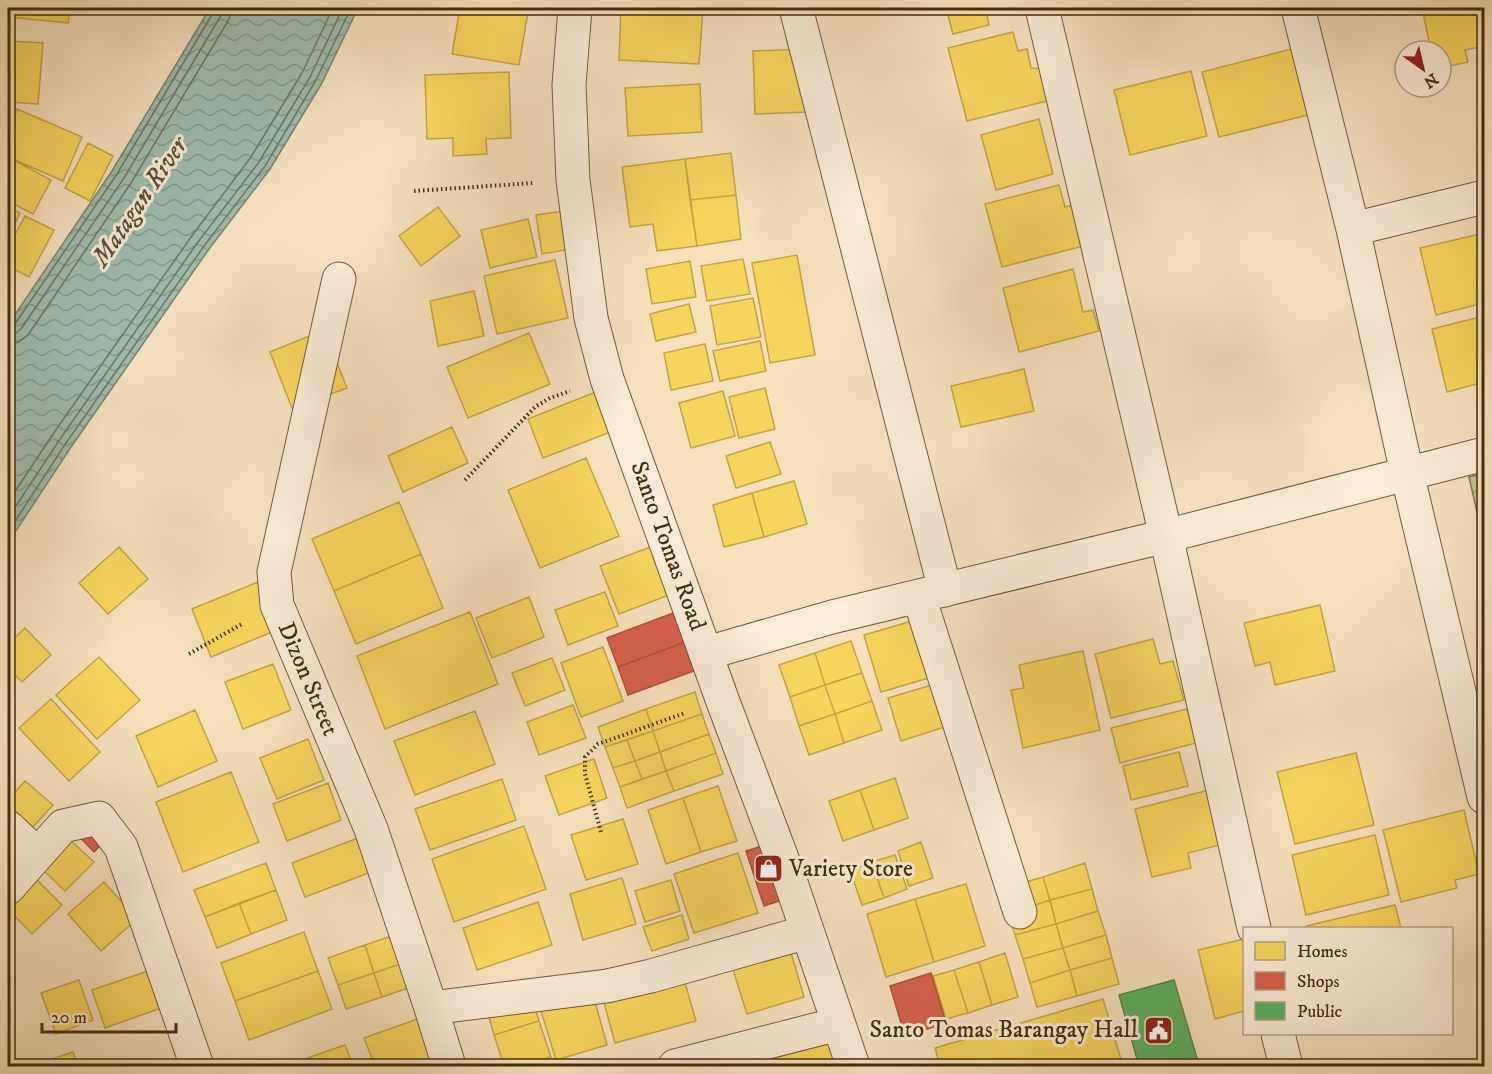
<svg xmlns="http://www.w3.org/2000/svg" width="1492" height="1074" font-family="'IM FELL DW Pica',serif">
	<style>
		.park { fill: url(#park-crowns); stroke: #82774e; stroke-width: 1.5 }
		.water { fill: url(#water-waves); stroke: #7a836e; stroke-width: 1.5 }
		.homes { fill: #f6d55c; stroke: #c1a344; stroke-width: 1.5 }
		.shops { fill: #d6604d; stroke: #aa513a; stroke-width: 1.5 }
		.public { fill: #5aae61; stroke: #548748; stroke-width: 1.5 }
		.lines { fill: none; stroke-linecap: round; stroke-linejoin: round }
		.shore { stroke: #71755e; stroke-width: 1.5 }
		.minor-casing { stroke: #715a38; stroke-width: 35 }
		.path { stroke: #452d0c; stroke-width: 4; stroke-dasharray: 1.5 3; stroke-linecap: butt }
		.minor { stroke: #f9ebd5; stroke-width: 33 }
		.labels { text-anchor: middle; dominant-baseline: central; stroke-width: 6; stroke-linejoin: round; paint-order: stroke }
		.street-label { font-size: 24px; fill: #452d0c; stroke: #f9ebd5 }
		.poi-label { font-size: 24px; fill: #452d0c; stroke: #f9ebd5; text-anchor: start }
		.water-label { font-size: 26px; font-style: italic; fill: #5b5135; stroke: #f9ebd5 }
	</style>
	<defs>
		<pattern id="park-crowns" width="20" height="18" patternUnits="userSpaceOnUse" patternTransform="scale(1.5)"><rect width="20" height="18" fill="#c0c18f"/><path d="M2 6a3 3 0 1 1 6 0M12 15a3 3 0 1 1 6 0" fill="none" stroke="#9e9d73"/></pattern>
		<pattern id="water-waves" width="16" height="10" patternUnits="userSpaceOnUse" patternTransform="scale(1.5)"><rect width="16" height="10" fill="#9dbdaf"/><path d="M0 5q4-4 8 0t8 0" fill="none" stroke="#829a8d"/></pattern>
	</defs>
	<rect width="100%" height="100%" fill="#f6e0be"/>
	<filter id="stains"><feTurbulence type="fractalNoise" baseFrequency=".00333" numOctaves="4"/><feColorMatrix values="0 0 0 0 .2 0 0 0 0 .09 0 0 0 0 .02 0 0 0 .5 -.17"/></filter>
	<radialGradient id="worn" r=".72"><stop offset=".6" stop-color="#630" stop-opacity="0"/><stop offset="1" stop-color="#630" stop-opacity=".3"/></radialGradient>
	<path class="park" d="M1484,473V543L1469,477Z"/>
	<path class="water" d="M210,8H358L322,83L270,169L209,249L71,447L8,543V325L112,171Z"/>
	<path class="homes" d="M8,8H70L68,23L8,17Z
		M460,8H498L528,12L519,65L452,54Z
		M621,8H703L699,64L619,60Z
		M946,8H996L986,10L989,25L953,34Z
		M1422,8H1484V46L1465,50L1468,62L1441,68V51H1431Z
		M1013,32L1018,51L1027,49L1031,68L1048,69L1055,99L967,121L948,48Z
		M8,41L43,43L38,104L8,102Z
		M1303,46L1320,112L1219,137L1202,72Z
		M806,49L808,112L755,114L753,51Z
		M1191,71L1207,136L1130,155L1114,90Z
		M509,72L511,138L486,139L487,154L453,156V138L427,139L425,75Z
		M700,84L702,132L628,136L625,88Z
		M17,109L82,137L63,181L8,157V131Z
		M1039,119L1053,174L996,190L981,135Z
		M88,143L113,156L90,201L65,188Z
		M731,153L736,195L690,200L685,159Z
		M8,157L51,180L33,214L8,201Z
		M685,159L697,246L657,251L653,224L630,227L622,167Z
		M1059,185L1065,207L1081,203L1091,244L1002,267L985,204Z
		M736,195L741,239L697,246L690,200Z
		M8,207L20,213L8,238Z
		M438,207L460,236L421,266L399,236Z
		M571,210L577,248L542,254L536,215Z
		M25,216L54,230L29,277L8,266V248Z
		M528,219L537,257L490,268L481,230Z
		M1480,234L1484,254V303L1436,315L1420,248Z
		M797,255L815,355L770,363L752,263Z
		M743,259L750,294L707,301L701,266Z
		M555,260L568,318L497,334L484,276Z
		M690,261L696,297L652,304L646,269Z
		M1073,269L1083,312L1093,310L1099,331L1019,352L1003,288Z
		M474,291L484,336L438,346L430,301Z
		M753,298L761,337L717,345L710,306Z
		M689,304L696,332L656,341L650,314Z
		M1484,316V382L1447,392L1432,329Z
		M324,330L347,388L292,408L270,352Z
		M529,333L550,384L468,418L447,367Z
		M760,341L766,371L720,381L713,351Z
		M705,344L713,381L671,390L664,353Z
		M1024,369L1034,411L961,427L951,386Z
		M765,388L775,429L739,438L729,397Z
		M598,391L613,431L543,458L528,419Z
		M723,391L735,436L691,448L679,403Z
		M452,427L468,463L403,492L388,456Z
		M770,442L781,474L736,488L726,456Z
		M586,458L619,536L540,568L508,490Z
		M794,481L807,524L764,537L752,493Z
		M752,493L764,537L724,547L713,505Z
		M399,502L421,554L334,591L312,539Z
		M664,542L682,590L619,614L600,566Z
		M119,547L148,579L108,614L79,583Z
		M421,554L443,608L356,644L334,591Z
		M258,582L277,630L211,657L192,609Z
		M605,592L618,626L568,645L555,610Z
		M529,597L544,637L492,658L476,618Z
		M1320,605L1335,671L1275,685L1270,662L1255,666L1244,623Z
		M470,612L498,684L385,729L357,656Z
		M912,621L929,678L881,692L864,635Z
		M25,628L51,655L22,682L8,668V644Z
		M1153,639L1160,664L1173,661L1184,700L1111,718L1095,654Z
		M851,641L862,673L825,685L815,653Z
		M603,647L623,701L581,717L561,663Z
		M1083,651L1100,730L1023,748L1011,690L1024,688L1019,665Z
		M815,653L825,685L790,697L779,665Z
		M99,657L140,700L97,739L56,695Z
		M552,658L565,690L525,706L512,673Z
		M273,664L291,710L243,729L225,682Z
		M862,673L872,701L835,714L825,685Z
		M942,682L954,724L901,741L888,698Z
		M825,685L835,714L799,726L790,697Z
		M695,692L702,714L653,731L646,709Z
		M51,699L100,752L69,781L19,728Z
		M872,701L882,730L844,743L835,714Z
		M573,705L586,738L539,755L527,722Z
		M646,709L653,731L605,747L598,727Z
		M1187,709L1196,743L1120,763L1111,728Z
		M195,710L217,761L158,787L136,736Z
		M475,711L495,764L415,795L394,741Z
		M702,714L709,734L660,752L653,731Z
		M835,714L844,743L809,755L799,726Z
		M653,731L660,752L635,761L627,740Z
		M709,734L716,753L666,771L660,752Z
		M308,739L324,780L277,799L260,758Z
		M627,740L635,761L613,768L605,747Z
		M660,752L666,771L642,779L635,761Z
		M1179,752L1188,786L1131,800L1123,766Z
		M716,753L723,774L674,791L666,771Z
		M1356,753L1374,825L1295,844L1277,772Z
		M594,759L607,798L559,815L545,776Z
		M635,761L642,779L620,787L613,768Z
		M666,771L674,791L627,808L620,787Z
		M231,772L259,842L183,872L156,802Z
		M895,778L908,818L874,830L860,790Z
		M502,779L516,820L430,850L415,809Z
		M25,781L53,805L23,838L8,824V800Z
		M328,783L341,820L287,841L273,804Z
		M718,786L737,841L701,852L683,798Z
		M1213,789L1227,843L1188,853L1191,868L1152,877L1135,809Z
		M860,790L874,830L843,841L829,801Z
		M683,798L701,852L666,864L648,810Z
		M1464,810L1479,874L1455,880L1457,888L1401,902L1383,830Z
		M623,819L638,864L586,880L571,835Z
		M524,826L546,889L454,922L432,859Z
		M366,835L379,869L305,897L292,863Z
		M1375,835L1389,895L1306,915L1292,855Z
		M69,839L94,862L65,891L41,868Z
		M921,842L933,878L909,886L898,851Z
		M738,853L758,913L694,933L674,874Z
		M895,855L907,889L884,898L872,862Z
		M872,862L884,898L862,905L850,870Z
		M266,863L276,890L205,917L194,890Z
		M1085,863L1092,889L1050,900L1043,877Z
		M1043,877L1050,900L1009,914L1002,889Z
		M622,878L636,924L583,940L570,894Z
		M36,879L62,905L32,934L8,909Z
		M671,880L680,911L645,922L635,891Z
		M104,882L137,919L101,951L68,914Z
		M966,884L985,946L934,962L915,899Z
		M1092,889L1098,911L1056,924L1050,900Z
		M276,890L287,920L251,934L239,903Z
		M915,899L934,962L886,977L867,914Z
		M1050,900L1056,924L1015,935L1009,914Z
		M538,902L552,945L477,970L463,928Z
		M239,903L251,934L217,948L205,917Z
		M1395,905L1401,928H1306V926Z
		M1098,911L1106,935L1063,948L1056,924Z
		M682,915L689,939L652,951L643,927Z
		M1056,924L1063,948L1023,959L1015,935Z
		M304,932L318,971L235,1001L221,963Z
		M400,933L409,961L374,973L365,945Z
		M1106,935L1112,958L1070,970L1063,948Z
		M787,939L804,997L747,1014L729,957Z
		M1244,939V1011L1215,1019L1198,950Z
		M365,945L374,973L338,985L328,958Z
		M1063,948L1070,970L1030,983L1023,959Z
		M1005,953L1018,997L992,1005L979,962Z
		M1112,958L1119,984L1077,996L1070,970Z
		M409,961L417,985L382,997L374,973Z
		M979,962L992,1005L968,1013L954,970Z
		M954,970L968,1013L946,1019L933,976Z
		M1070,970L1077,996L1037,1007L1030,983Z
		M148,971L161,1008L105,1028L92,990Z
		M318,971L332,1009L249,1040L235,1001Z
		M374,973L382,997L346,1009L338,985Z
		M683,976L696,1021L615,1043L602,995Z
		M79,980L93,1020L56,1034L41,993Z
		M594,998L607,1045L556,1060L539,1004Z
		M1103,999L1123,1066H940L935,1048Z
		M485,1003L534,1004L539,1021L494,1035Z
		M423,1017L441,1066H375L364,1038Z
		M539,1021L551,1057L522,1066H504L494,1035Z
		M827,1030L837,1066H732Z
		M345,1045L353,1066H285Z
		M73,1052L78,1066H31Z
		M1484,1057V1066H1457L1456,1065Z"/>
	<path class="shops" d="M689,607L699,637L618,667L607,638Z
		M699,637L710,665L628,695L618,667Z
		M117,829L94,852L77,834Z
		M783,840L800,894L764,906L746,851Z
		M931,973L946,1023L905,1036L890,986Z"/>
	<path class="public" d="M1174,980L1199,1065L1139,1066L1119,995Z"/>
	<g class="lines">
		<path class="shore" d="M8,327H12L15,324L117,174L213,13L214,8
			M8,335L15,334L21,329L124,178L220,17L222,8
			M8,344L19,342L28,335L131,183L228,21L230,16L231,8
			M8,502L53,434L191,237L251,157L302,73L333,8
			M8,518L60,439L198,242L259,162L310,77L343,8
			M8,532L66,443L204,246L265,166L316,80L351,8"/>
		<defs>
			<path id="minor" d="M575,8L569,85L573,180L591,318L607,379L722,699L789,877L853,1066
				M796,8L945,590
				M1042,8L1166,536L1254,928
				M1298,8L1353,229L1407,473L1484,797
				M1353,229L1484,197
				M339,279L274,572L277,605L371,829L431,1008L449,1066
				M919,597L1020,912
				M707,653L832,617L1166,536L1484,454
				M8,827L37,854
				M8,888L63,826L99,818L121,847L197,1066
				M431,1008L607,986L651,976L807,932
				M1278,1034L1286,1066
				M675,1066L838,1024"/>
		</defs>
		<use href="#minor" class="minor-casing"/>
		<path class="path" d="M414,191L533,183
			M465,480L535,407L550,398L570,391
			M189,654L242,624
			M601,832L585,774V757L598,744L685,713"/>
		<use href="#minor" class="minor"/>
	</g>
	<defs>
		<symbol id="shop-square" viewBox="-11 -11 22 22"><rect x="-9" y="-9" width="18" height="18" rx="4" fill="#8f2418" stroke="#f9ebd5"/><path d="M-5-2.5h2.3a2.7 3.5 0 0 1 5.4 0H5L5.5 6h-11ZM-1.5-2.5h3a1.5 2.3 0 0 0-3 0Z" fill="#fff"/></symbol>
		<symbol id="civic-square" viewBox="-11 -11 22 22"><rect x="-9" y="-9" width="18" height="18" rx="4" fill="#8f2418" stroke="#f9ebd5"/><path d="M-.6-6.5H3V-4.5H.6V-3L4-1V1h2V6H-6V1h2V-1L-.6-3ZM-1.2 2.5V6h2.4V2.5Z" fill="#fff"/></symbol>
	</defs>
	<g fill-rule="evenodd">
		<use href="#shop-square" x="752" y="852" width="33" height="33"/>
		<use href="#civic-square" x="1142" y="1014" width="33" height="33"/>
	</g>
	<g class="labels">
		<g class="street-label">
			<text transform="translate(668 546) rotate(70)">Santo Tomas Road</text>
			<text transform="translate(308 679) rotate(67)">Dizon Street</text>
		</g>
		<g class="poi-label">
			<text x="789" y="869">Variety Store</text>
			<text x="1138" y="1030" text-anchor="end">Santo Tomas Barangay Hall</text>
		</g>
		<g class="water-label">
			<text transform="translate(140 202) rotate(-56)">Matagan River</text>
		</g>
	</g>
	<rect width="1492" height="1074" fill="none" stroke="#f6e0be" stroke-width="30"/>
	<rect x="9" y="9" width="1474" height="1056" fill="none" stroke="#452d0c" stroke-width="3"/>
	<rect x="15" y="15" width="1462" height="1044" fill="none" stroke="#452d0c" stroke-width="1.5"/>
	<rect x="1243" y="927" width="210" height="108" fill="#f9ebd5" stroke="#b19f85" stroke-width="1.5"/>
	<rect x="1255" y="942" width="30" height="18" fill="#f6d55c" stroke="#b19f85" stroke-width="1.5"/>
	<text x="1297" y="957" font-size="18" fill="#452d0c">Homes</text>
	<rect x="1255" y="972" width="30" height="18" fill="#d6604d" stroke="#b19f85" stroke-width="1.5"/>
	<text x="1297" y="987" font-size="18" fill="#452d0c">Shops</text>
	<rect x="1255" y="1002" width="30" height="18" fill="#5aae61" stroke="#b19f85" stroke-width="1.5"/>
	<text x="1297" y="1017" font-size="18" fill="#452d0c">Public</text>
	<g transform="translate(1423 69) rotate(146)"><circle r="28" fill="#f9ebd5" stroke="#b19f85" stroke-width="1.5"/>
	<path d="M0-4.5L10 22L0 15L-10 22Z" fill="#8f2418"/>
	<text y="-9" font-size="16" font-weight="bold" text-anchor="middle" fill="#452d0c">N</text>
	</g>
	<path d="M42 1023v9h134v-9" fill="none" stroke="#452d0c" stroke-width="3"/>
	<text x="51" y="1023" font-size="18" fill="#452d0c" stroke="#f9ebd5" stroke-width="4.5" paint-order="stroke">20 m</text>
	<rect width="100%" height="100%" filter="url(#stains)"/>
	<rect width="100%" height="100%" fill="url(#worn)"/>
</svg>
